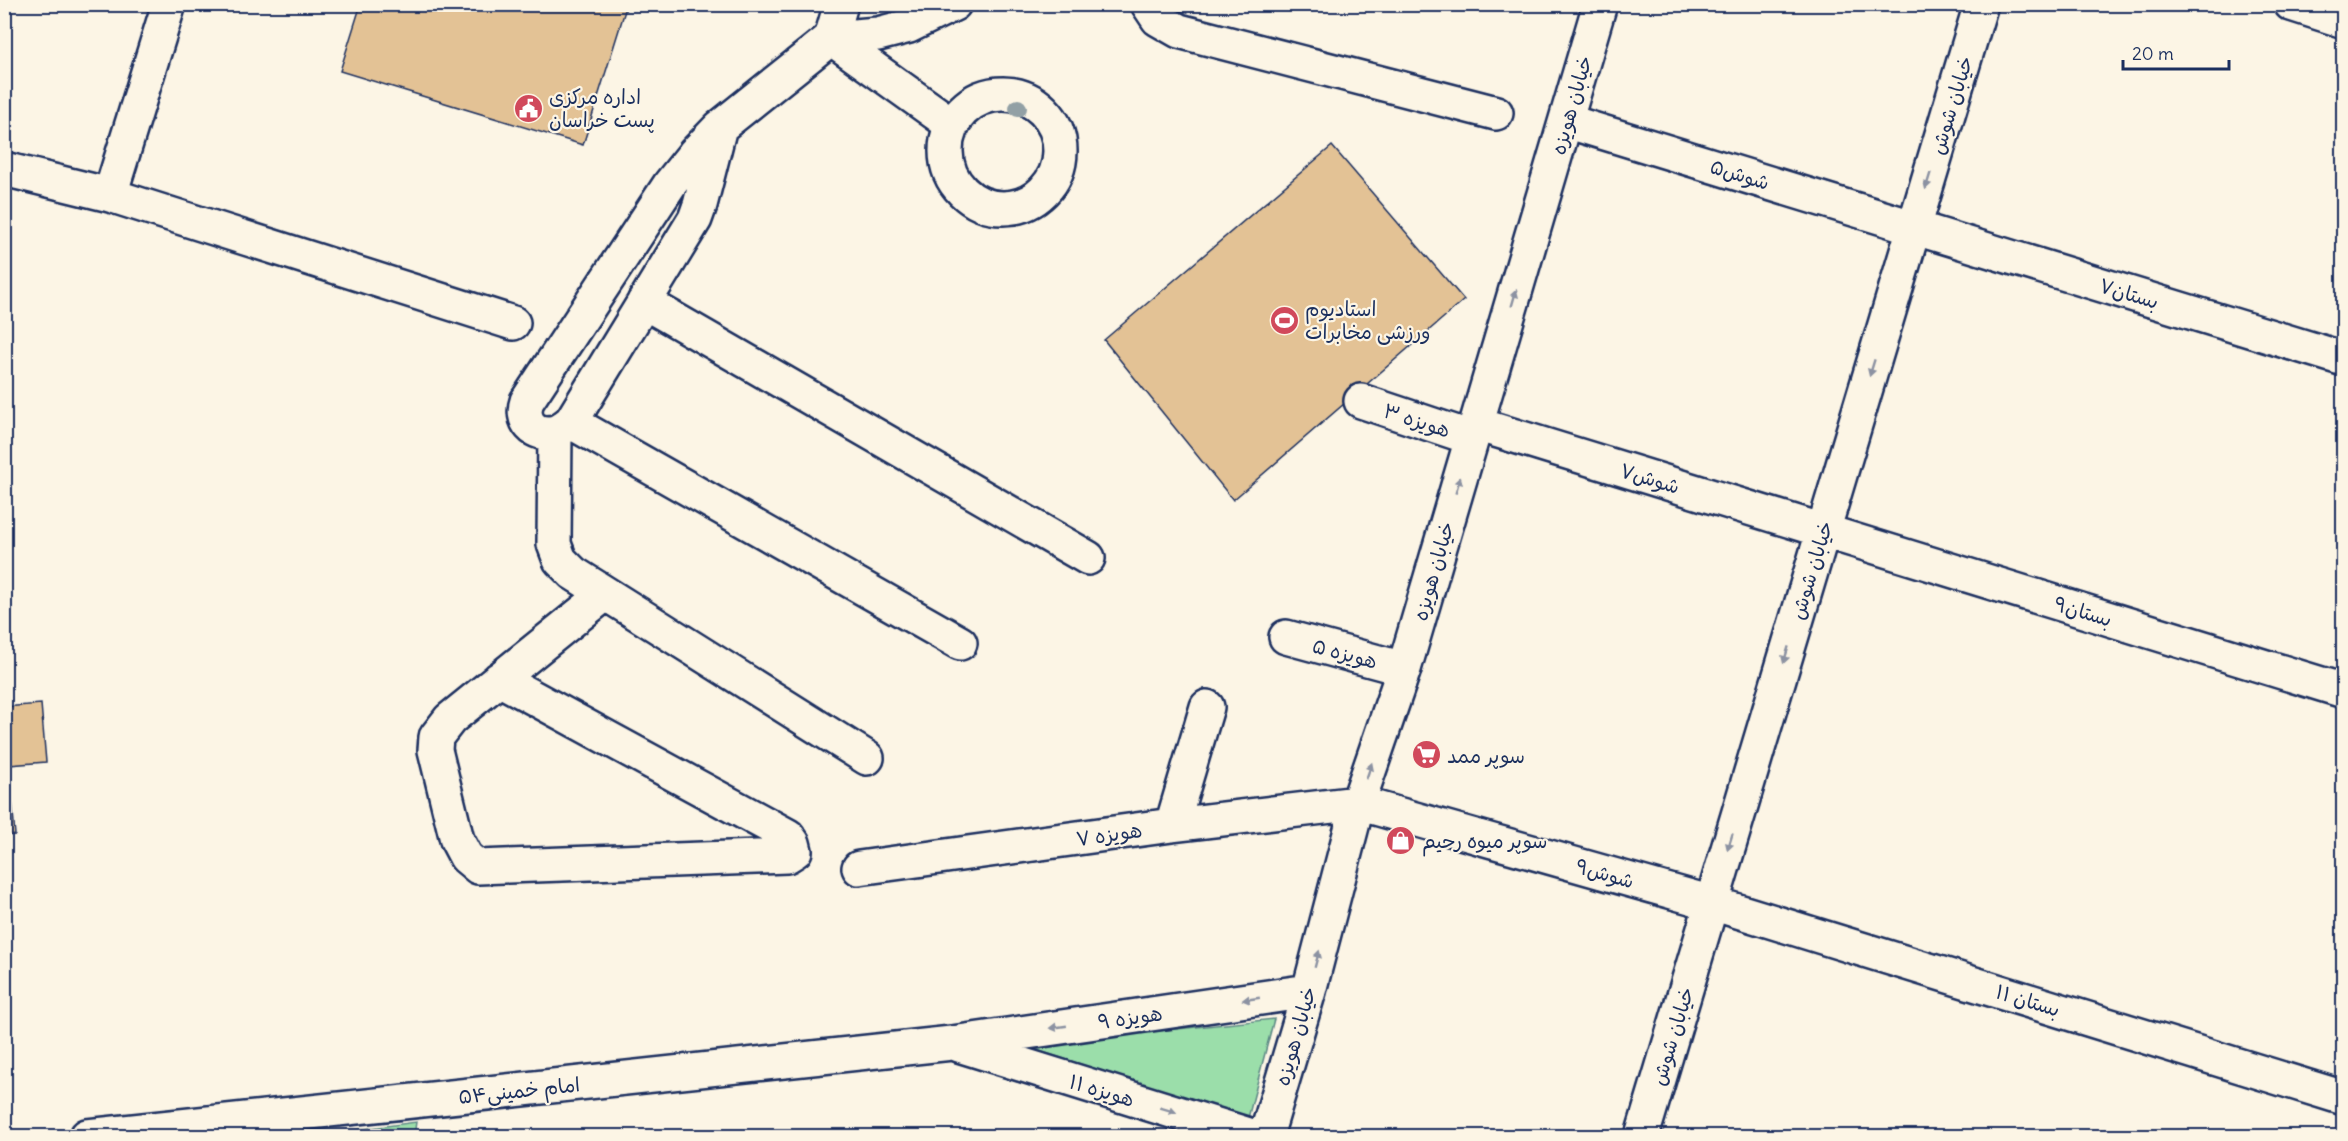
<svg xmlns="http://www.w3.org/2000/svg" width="2348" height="1141" font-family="Delius,'Playpen Sans Arabic',sans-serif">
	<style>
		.green { fill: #9bdeaa; stroke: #5b8684; stroke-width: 1.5 }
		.building { fill: #e3c295; stroke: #1b2f5e; stroke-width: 1.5 }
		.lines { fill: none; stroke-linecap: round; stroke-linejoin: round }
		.minor-casing { stroke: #1b2f5e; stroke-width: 38 }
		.minor { stroke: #fcf5e5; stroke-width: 33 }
		.tree { fill: #92a0a5 }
		.oneway { fill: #8c92a2 }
		.labels { text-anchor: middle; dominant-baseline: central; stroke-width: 4.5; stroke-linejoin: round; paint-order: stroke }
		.poi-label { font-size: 20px; fill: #1b2f5e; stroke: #fcf5e5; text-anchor: start }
		.street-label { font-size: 20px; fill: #1b2f5e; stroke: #fcf5e5 }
	</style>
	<rect width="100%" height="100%" fill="#fcf5e5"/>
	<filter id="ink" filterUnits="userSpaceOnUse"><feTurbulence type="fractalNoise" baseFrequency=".0167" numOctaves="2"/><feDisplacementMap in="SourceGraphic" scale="12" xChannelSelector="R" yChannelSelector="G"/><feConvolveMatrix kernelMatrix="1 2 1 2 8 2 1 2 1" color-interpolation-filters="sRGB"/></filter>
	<g filter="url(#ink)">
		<path class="green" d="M1274,1019L1248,1118L1021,1045Z
			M416,1122L414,1136H310Z"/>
		<path class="building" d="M361,4H627L583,145L340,71Z
			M1332,146L1464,300L1233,500L1104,340Z
			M41,704L46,762L9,765L15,835L4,836V707Z"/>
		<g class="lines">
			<defs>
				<path id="minor" d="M1148,4L1158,19L1179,31L1496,113
					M2291,4L2344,21
					M831,38L951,124
					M831,38L878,34L909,26L954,4
					M946 151a57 57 0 1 1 114 0a57 57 0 1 1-114 0Z
					M1566,121L2344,359
					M720,127L700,205L695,219L571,422C566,425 560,431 555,432C534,437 520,421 527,401L670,184L694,154L720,127L831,38L841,4
					M4,169L110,195L513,323
					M110,195L169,4
					M644,302L1088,558
					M1361,401L1472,438
					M571,422L960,643
					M1476,424L2344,691
					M555,432L554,544L560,560L573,573L867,758
					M1286,637L1404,669
					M499,679L788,836L793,843L795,851L787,856L478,867L466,857L457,840L435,750L436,737L450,719L605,594
					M1172,825L1207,707
					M859,868L1172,825L1358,803L1712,903L2344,1098
					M959,1045L1252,1136
					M87,1136L952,1043L1309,991
					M1266,1136L1309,991L1358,803L1404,669L1600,4
					M1642,1136L1981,4"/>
			</defs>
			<use href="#minor" class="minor-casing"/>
			<use href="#minor" class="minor"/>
		</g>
		<circle class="tree" cx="1018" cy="108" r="9"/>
		<defs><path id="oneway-solid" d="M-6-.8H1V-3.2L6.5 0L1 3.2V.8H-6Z" transform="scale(1.5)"/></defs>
		<g class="oneway">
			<use href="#oneway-solid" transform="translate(1928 181) rotate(107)"/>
			<use href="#oneway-solid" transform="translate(1514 298) rotate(-74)"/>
			<use href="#oneway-solid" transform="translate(1872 368) rotate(107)"/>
			<use href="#oneway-solid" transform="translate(1458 485) rotate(-74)"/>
			<use href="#oneway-solid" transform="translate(1786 655) rotate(107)"/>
			<use href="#oneway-solid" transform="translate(1369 771) rotate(-71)"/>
			<use href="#oneway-solid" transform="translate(1730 842) rotate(107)"/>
			<use href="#oneway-solid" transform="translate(1317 959) rotate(-75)"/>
			<use href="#oneway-solid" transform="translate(1251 999) rotate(172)"/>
			<use href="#oneway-solid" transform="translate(1058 1027) rotate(172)"/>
			<use href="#oneway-solid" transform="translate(1168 1110) rotate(17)"/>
		</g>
	</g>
	<defs>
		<symbol id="civic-disc" viewBox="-11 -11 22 22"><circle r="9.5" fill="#d1495b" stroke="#fcf5e5"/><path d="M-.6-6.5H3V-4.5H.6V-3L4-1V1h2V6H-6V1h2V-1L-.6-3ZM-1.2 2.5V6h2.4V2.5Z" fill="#fff"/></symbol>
		<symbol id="stadium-disc" viewBox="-11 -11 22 22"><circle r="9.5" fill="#d1495b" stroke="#fcf5e5"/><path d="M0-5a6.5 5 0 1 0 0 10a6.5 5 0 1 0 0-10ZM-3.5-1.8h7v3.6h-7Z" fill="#fff"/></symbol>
		<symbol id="supermarket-disc" viewBox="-11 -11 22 22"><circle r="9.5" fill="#d1495b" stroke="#fcf5e5"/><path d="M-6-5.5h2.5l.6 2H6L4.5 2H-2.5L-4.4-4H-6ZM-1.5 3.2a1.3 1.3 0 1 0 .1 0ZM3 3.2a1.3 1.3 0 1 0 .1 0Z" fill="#fff"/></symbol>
		<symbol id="shop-disc" viewBox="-11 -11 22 22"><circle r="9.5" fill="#d1495b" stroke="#fcf5e5"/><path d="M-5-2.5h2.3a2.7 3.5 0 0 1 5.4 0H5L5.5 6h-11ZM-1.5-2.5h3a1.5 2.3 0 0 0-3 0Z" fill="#fff"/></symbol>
	</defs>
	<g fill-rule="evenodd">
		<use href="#civic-disc" x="512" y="92" width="33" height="33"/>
		<use href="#stadium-disc" x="1268" y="304" width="33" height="33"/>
		<use href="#supermarket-disc" x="1410" y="738" width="33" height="33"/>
		<use href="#shop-disc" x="1384" y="824" width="33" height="33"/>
	</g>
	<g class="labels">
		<g class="poi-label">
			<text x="549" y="96">اداره مرکزی<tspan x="549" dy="23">پست خراسان</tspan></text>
			<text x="1305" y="308">استادیوم<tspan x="1305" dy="23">ورزشی مخابرات</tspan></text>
			<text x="1447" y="755">سوپر ممد</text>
			<text x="1422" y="840">سوپر میوه رحیم</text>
		</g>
		<g class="street-label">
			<text transform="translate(1571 105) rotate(-74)">خیابان هویزه</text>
			<text transform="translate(1951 105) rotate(-73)">خیابان شوش</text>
			<text transform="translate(1740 174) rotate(17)">شوش۵</text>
			<text transform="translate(2129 293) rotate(17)">بستان۷</text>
			<text transform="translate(1417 420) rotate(18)">هویزه ۳</text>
			<text transform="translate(1650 478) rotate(17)">شوش۷</text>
			<text transform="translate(1811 570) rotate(-73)">خیابان شوش</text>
			<text transform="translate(1433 571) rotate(-74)">خیابان هویزه</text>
			<text transform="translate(2083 611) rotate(17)">بستان۹</text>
			<text transform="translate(1345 653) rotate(15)">هویزه ۵</text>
			<text transform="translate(1109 834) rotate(-8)">هویزه ۷</text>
			<text transform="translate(1605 873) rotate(16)">شوش۹</text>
			<text transform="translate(2028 1000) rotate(17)">بستان ۱۱</text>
			<text transform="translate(1130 1017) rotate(-8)">هویزه ۹</text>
			<text transform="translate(1295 1036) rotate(-74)">خیابان هویزه</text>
			<text transform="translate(1672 1036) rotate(-73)">خیابان شوش</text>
			<text transform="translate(519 1090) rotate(-6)">امام خمینی۵۴</text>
			<text transform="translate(1102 1090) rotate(17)">هویزه ۱۱</text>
		</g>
	</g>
	<rect width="2348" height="1141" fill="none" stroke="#fcf5e5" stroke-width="24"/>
	<rect x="12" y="12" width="2324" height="1117" fill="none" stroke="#1b2f5e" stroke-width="2" filter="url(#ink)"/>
	<path d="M2123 60v9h106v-9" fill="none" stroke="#1b2f5e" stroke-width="3"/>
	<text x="2132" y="60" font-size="18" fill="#1b2f5e" stroke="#fcf5e5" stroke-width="4.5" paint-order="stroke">20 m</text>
</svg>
